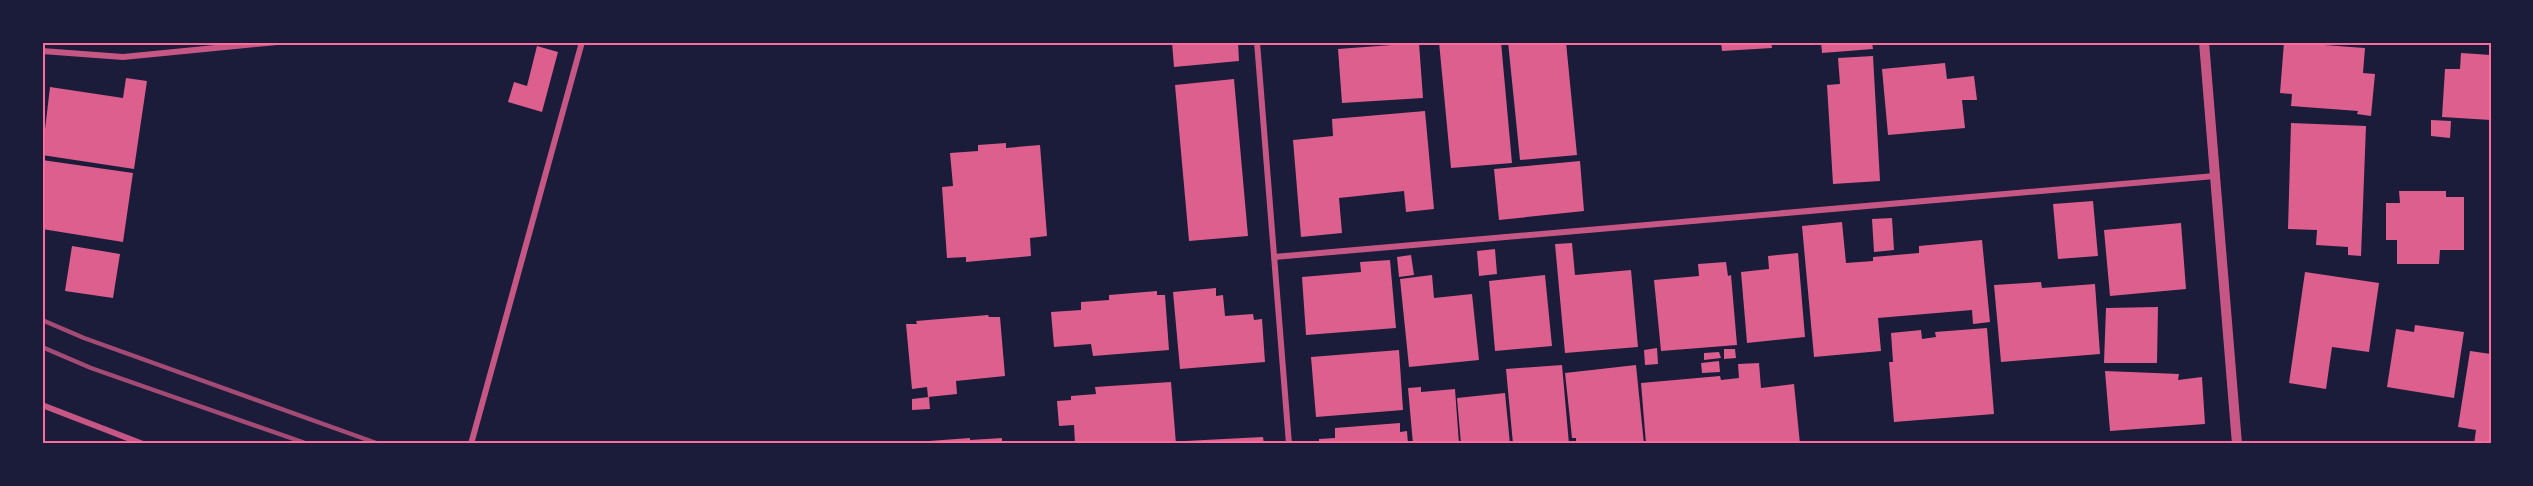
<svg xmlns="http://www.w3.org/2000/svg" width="2533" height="486" font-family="'Noto Sans',sans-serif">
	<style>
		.building { fill: #dd5f8e }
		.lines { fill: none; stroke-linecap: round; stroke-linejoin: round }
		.minor { stroke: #c65784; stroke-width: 6 }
		.tertiary { stroke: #c65784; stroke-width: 10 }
		.rail { stroke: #a44b75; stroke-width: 4.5 }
		.neatline { fill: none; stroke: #ff6b9d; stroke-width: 2 }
	</style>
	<rect width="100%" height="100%" fill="#1b1b3a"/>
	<path class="building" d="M1172,42H1238L1239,61L1174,67Z
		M1439,42H1501L1512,163L1451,168Z
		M1508,42H1566L1577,155L1520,160Z
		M1721,42H1771L1772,48L1722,51Z
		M1821,42H1872L1873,49L1822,53Z
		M2284,42L2365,48L2363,73L2375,74L2371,116L2357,114L2358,111L2291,106L2292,94L2280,93Z
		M1419,43L1423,98L1342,103L1338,49Z
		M537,46L558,52L542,112L508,102L514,82L527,86Z
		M2461,53L2491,55V120L2442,117L2445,69H2460Z
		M1873,56L1880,181L1833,184L1827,85L1840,84L1838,58Z
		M1945,63L1947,79L1974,76L1977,100H1962L1965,128L1888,135L1882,69Z
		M126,78L147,81L134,169L42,155L50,87L123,98Z
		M1234,79L1248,236L1189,241L1175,85Z
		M1425,111L1434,209L1406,212L1404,191L1339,198L1342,233L1301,237L1293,140L1333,136L1332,119Z
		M2431,120L2451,121L2450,138L2431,136Z
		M2291,123L2366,126L2361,256L2348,255V247L2316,245L2317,230L2288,229Z
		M1006,143V148L1040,145L1047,236L1030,238L1031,256L966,262V257L947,258L942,187L953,186L950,153L978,151V145Z
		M42,160L133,173L123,242L42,229Z
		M1580,161L1584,211L1499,220L1494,169Z
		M2399,191H2446V197H2464V250H2440L2439,264H2397V240H2386V203H2400Z
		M2093,201L2098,256L2058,259L2053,204Z
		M1892,218L1894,250L1874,252L1872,219Z
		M1842,222L1846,263L1873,261V257L1919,253V246L1982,240L1990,322L1973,324L1972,310L1878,318L1881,351L1814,357L1802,226Z
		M2181,223L2186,289L2110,296L2104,230Z
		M1572,243L1575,275L1631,270L1638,347L1565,353L1555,244Z
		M72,246L120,254L113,298L65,291Z
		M1495,249L1497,274L1479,276L1477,251Z
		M1798,253L1805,337L1747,343L1741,272L1769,269L1768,256Z
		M1411,255L1414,275L1399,277L1397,257Z
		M1390,260L1396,328L1306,335L1302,277L1361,272L1360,262Z
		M1726,262L1728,276L1731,275L1737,345L1661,351L1654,280L1699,276L1698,264Z
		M2305,272L2379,283L2369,352L2332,347L2326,389L2289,383Z
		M1432,275L1434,298L1472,294L1479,360L1409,367L1400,279Z
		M1545,275L1552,346L1495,351L1489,281Z
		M2041,282L2042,288L2095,284L2100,354L2001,362L1994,285Z
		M1216,288V296L1223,295L1225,316L1253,314L1254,320L1262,319L1265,362L1180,369L1173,292Z
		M1157,291V295H1165L1169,350L1093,356L1091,344L1054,347L1051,312L1081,310V302L1109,300V295Z
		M2158,307L2157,363H2104L2106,308Z
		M988,315L989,317H1000L1005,376L956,381L957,394L928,397L927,387L912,389L906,324H917L916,321Z
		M2415,325L2464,332L2454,398L2387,387L2396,329L2414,332Z
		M1987,328L1994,414L1894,422L1889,362H1893L1891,333L1921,330L1922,339L1936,337L1935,332Z
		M1657,348L1658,364L1645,365L1644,350Z
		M1724,349H1735L1736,358L1724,359Z
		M1399,350L1403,410L1316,417L1311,357Z
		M2470,351L2491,354V444H2474L2476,430L2458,427Z
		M1719,352L1721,358L1704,360V353Z
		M1719,361L1720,372L1702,373L1701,363Z
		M1759,363L1761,388L1794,384L1800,444H1646L1641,383L1720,376L1721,380L1739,378L1738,364Z
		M1562,365L1569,444H1513L1506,369Z
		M1636,365L1644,444H1576V438H1572L1565,373Z
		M2105,371L2179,374L2178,380L2202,377L2205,424L2110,431Z
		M1171,382L1176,444H1075L1074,425L1059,426L1057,401L1071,400V396L1096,394L1095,387Z
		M1421,387V392L1455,389L1459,444H1413L1408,388Z
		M1505,393L1510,444H1461L1457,398Z
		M929,397L930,409L912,410V399Z
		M1400,423V432L1407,431L1408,444H1319V439L1335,438V428Z
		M1263,437L1264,444H1185V441Z
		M970,438V440L1002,438V444H929V441Z"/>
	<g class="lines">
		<path class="minor" d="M1257,42L1289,444
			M42,51L123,57L277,42
			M1274,257L2215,176
			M42,405L143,444
			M471,444L582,42"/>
		<path class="tertiary" d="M2204,42L2237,444"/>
		<path class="rail" d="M42,320L84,338L379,444
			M42,347L91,368L308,444"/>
	</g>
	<rect width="2533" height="486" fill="none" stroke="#1b1b3a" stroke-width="87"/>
	<rect x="44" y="44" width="2446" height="398" class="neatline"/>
</svg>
